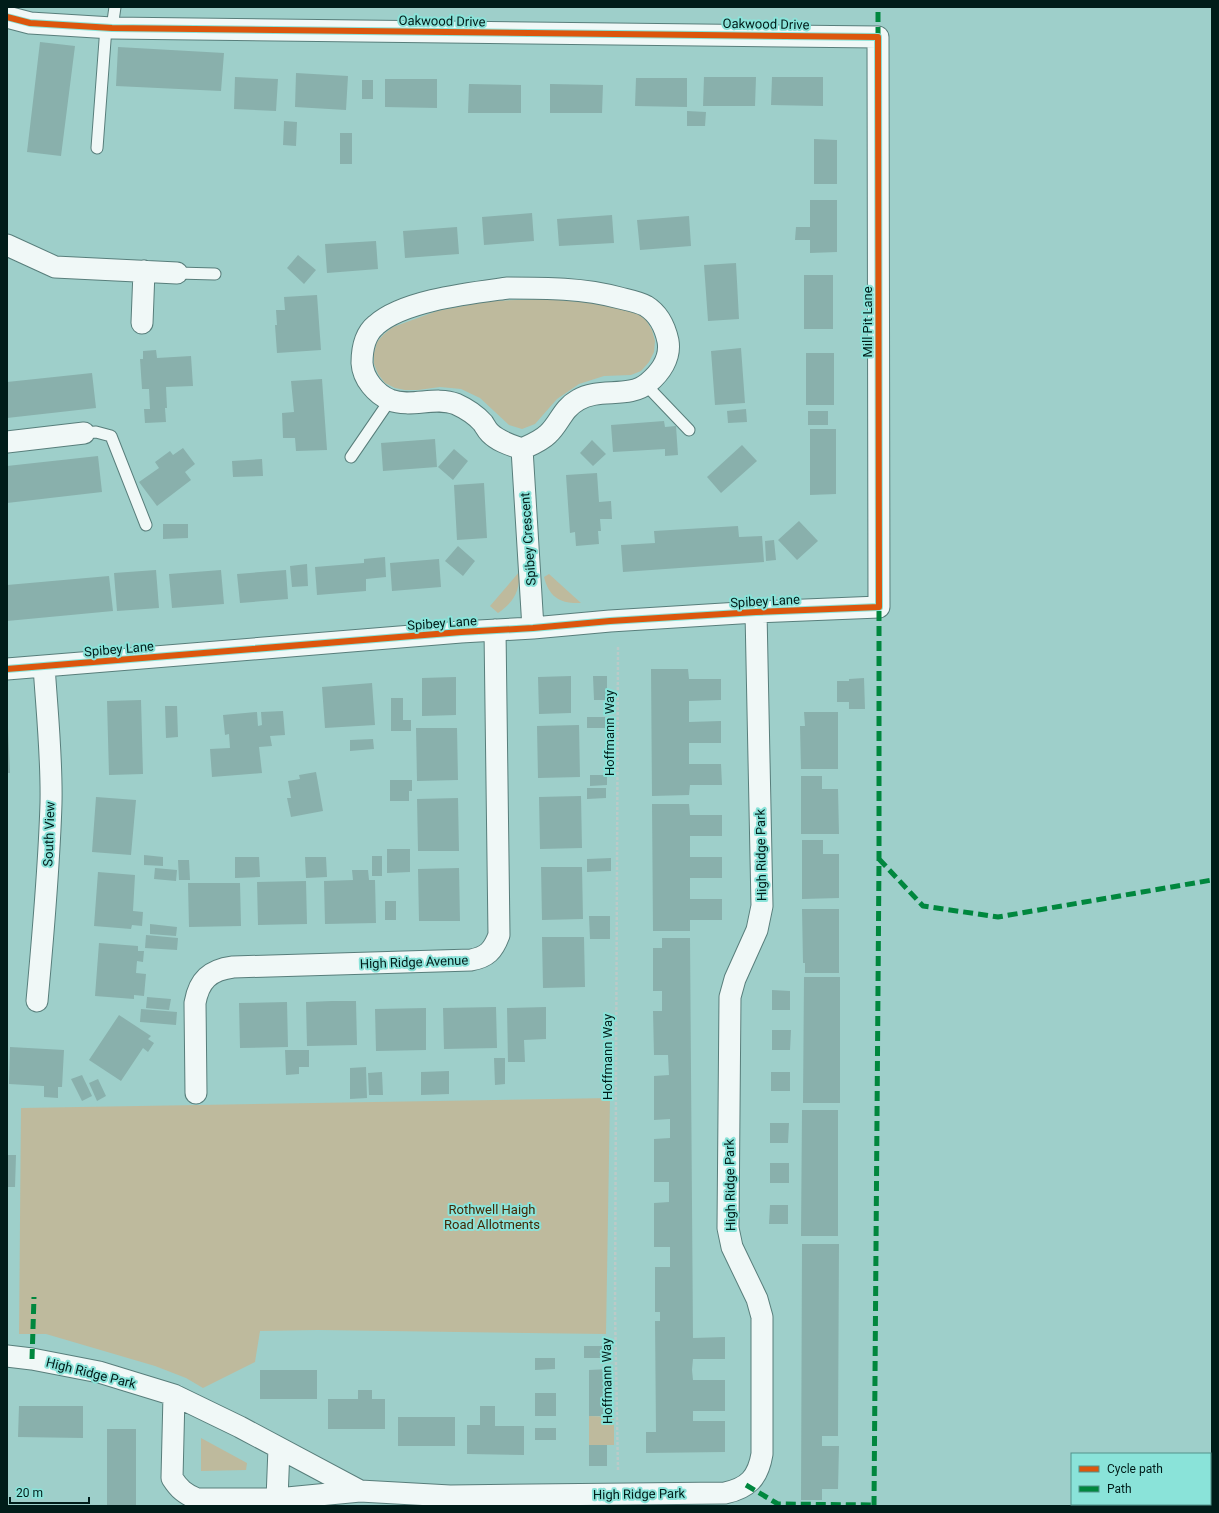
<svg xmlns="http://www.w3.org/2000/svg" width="1219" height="1513" font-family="Roboto,sans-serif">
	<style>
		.green { fill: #beba9d }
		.building { fill: #89b0ac }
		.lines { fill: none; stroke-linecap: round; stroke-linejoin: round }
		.lane-casing { stroke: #587e7b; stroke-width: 13 }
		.street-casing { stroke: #587e7b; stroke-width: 23 }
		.path { stroke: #bbcac8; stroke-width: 2.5; stroke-dasharray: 3 2; stroke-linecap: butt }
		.lane { stroke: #f0f8f7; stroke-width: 11 }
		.street { stroke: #f0f8f7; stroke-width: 21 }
		.quiet { stroke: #00873e; stroke-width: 5; stroke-dasharray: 10 5; stroke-linecap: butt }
		.cycleway-casing { stroke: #8ae3d9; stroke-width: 8 }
		.cycleway { stroke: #dc560d; stroke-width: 6 }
		.labels { text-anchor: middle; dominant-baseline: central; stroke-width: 4; stroke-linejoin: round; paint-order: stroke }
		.street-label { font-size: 13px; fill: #001c19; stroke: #8ae3d9 }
		.park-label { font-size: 13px; fill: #442806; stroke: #8ae3d9 }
	</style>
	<rect width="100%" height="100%" fill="#9ecfca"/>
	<path class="green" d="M548,299L604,304L637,313L646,320L652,330L655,341L654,352L649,362L641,371L631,375L604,376L579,384L557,399L535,424L522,429L509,425L480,398L461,389L440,387L418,390H405L395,388L385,383L378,374L374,364V353L377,342L384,334L393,327L437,311L489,301Z
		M520,571C519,592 515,601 498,613L490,606Z
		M549,574L581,603C560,604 549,597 544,577Z
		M610,1098L606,1334L318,1330L260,1331L255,1362L203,1388L186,1378L155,1366L46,1334H19L21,1108Z
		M589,1416L614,1417V1445H589Z
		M201,1438L247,1463L246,1470L201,1471Z"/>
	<path class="building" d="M40,42L75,46L61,156L27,152Z
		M118,47L224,53L221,91L116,86Z
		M296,73L348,76L346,110L295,107Z
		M235,77L278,79L276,111L234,109Z
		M704,77H756L755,106H703Z
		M772,77H823V106L771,105Z
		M636,78H687V107L635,106Z
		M385,79H437V108L385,107Z
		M362,80H373V99H362Z
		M469,84L521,85V113H468Z
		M550,84L603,85L602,113H550Z
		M687,111L706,112L705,126H687Z
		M284,121L297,122L296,146L283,145Z
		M340,133H352V164H340Z
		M814,139L837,140V184H814Z
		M810,200H837V252L810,253V240H795L796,227H810Z
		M532,213L534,241L484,245L482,217Z
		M612,215L614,243L559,246L557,219Z
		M689,216L691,246L640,250L637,220Z
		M457,227L459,254L405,258L403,231Z
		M376,241L378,269L327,273L325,244Z
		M298,255L316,270L304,284L287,268Z
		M736,263L739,319L708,321L704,265Z
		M804,275H833V329H804Z
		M317,295L321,350L277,353L275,325H277L276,310H285L284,297Z
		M741,348L745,403L715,405L711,351Z
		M156,350L157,358L191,356L193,386L166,387L167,408H165L166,422L145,423L144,409H150L149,389H142L140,359H143V351Z
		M806,353H834V405H806Z
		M92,373L96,408L7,418V382Z
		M322,379L327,450L296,451L295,438H283L282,413L294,412L291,381Z
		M746,409L747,422L728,423L727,411Z
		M808,411H828V425H808Z
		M664,421L665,427L676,426L678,455L665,456V449L613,452L611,425Z
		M810,429H836V494L810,495Z
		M435,439L437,467L383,471L381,443Z
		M592,440L606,454L593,466L580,453Z
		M742,445L757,461L721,493L707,477Z
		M183,448L195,464L185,472L191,480L157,506L139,482L159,468L155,462L170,451L173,455Z
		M454,449L468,461L453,480L438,467Z
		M98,456L102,492L7,503V466Z
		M262,459L263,476L233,477L232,461Z
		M597,473L599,502L611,501L612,519H600L601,531H598L599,544L576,546L575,532L570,533L566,475Z
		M484,483L487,538L457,540L454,485Z
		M799,521L818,541L797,560L778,540Z
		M163,524H188V538L163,539Z
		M738,526L739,537L762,536L764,562L623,572L621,545L655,543L654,531Z
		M774,540L776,560L766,561L765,541Z
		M458,546L475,561L463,576L445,561Z
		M385,557L386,577L366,579V591L317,595L315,567L364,563V559Z
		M439,559L441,587L392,591L390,563Z
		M307,564L308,586L292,587L290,566Z
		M156,570L159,608L117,611L114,573Z
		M221,570L224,604L172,608L169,574Z
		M286,570L288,599L240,603L237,574Z
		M109,576L113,611L7,621V585Z
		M651,669H688L689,679H721V700L689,701V722L721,721V743H689V764H721L722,785H690L689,795L652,796Z
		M571,676V713L539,714L538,677Z
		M593,676H607V700H594Z
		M456,677V715L422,716V678Z
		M864,678L865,709H849V702H837V681H849V679Z
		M372,683L375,725L325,728L322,687Z
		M391,698H403V720H411V731H391Z
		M141,700L143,774L109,775L107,701Z
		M165,706H177L178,737L166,738Z
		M283,711L285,735L270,736L272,746L259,747L262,773L212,777L210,749L230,748L229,734L225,735L223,715L257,712L258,726L262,725L261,712Z
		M804,712H838V769H801L800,726H805Z
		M587,717H605V728H587Z
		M579,725L580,777L538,778L537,726Z
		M7,728H8L10,773H7Z
		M416,728H457L458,780L417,781Z
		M373,739L374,749L350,751V740Z
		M316,772L323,811L291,817L287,798H291L288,781L300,779L299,775Z
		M590,775H607V785L590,786Z
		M801,776H822V789H838L839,834H801Z
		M390,780H412V791H409V801H390Z
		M587,788H606V798L587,799Z
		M581,796L582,848L540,849L539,797Z
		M96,797L136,800L131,855L92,852Z
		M458,798L459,851H418L417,799Z
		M652,804H689L690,815H722V836H690V857H722V878H690V899H722V920H690V931H653Z
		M802,840H823V854H839V898L802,899Z
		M387,849H410V872L387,873Z
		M144,855L163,857V866L144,865Z
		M372,856H382V876H372Z
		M235,857H259L260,877L235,878Z
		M305,857H326L327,877L306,878Z
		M611,858V871L587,872V859Z
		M178,860H189L190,880H179Z
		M541,867H582L583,919L542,920Z
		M155,868L177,870L176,881L154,879Z
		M459,868L460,921H419L418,869Z
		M352,870H368L369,880H375L376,923L325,924L324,881L353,880Z
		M98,872L135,875L133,911L143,912L142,926L132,925L131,929L94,926Z
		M306,881L307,924L258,925L257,882Z
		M188,883H240L241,926L189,927Z
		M385,901H396V920H385Z
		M802,909H839V973H805V963H803Z
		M589,916H610V939H590Z
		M150,924L177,927L176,936L150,934Z
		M146,935L178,938L177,950L145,948Z
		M542,937H584L585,987L543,988Z
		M662,938H690L693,1338L725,1337V1359H693L692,1370L693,1380H725V1411H693V1421H725V1452L646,1453V1432H656L655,1321H660V1312H655V1267H670V1247H654V1203L669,1202V1182H654V1139L670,1138V1119L654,1120V1076L669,1075L668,1055H654L653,1011H662V991H653V948H662Z
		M99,943L138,946V951H144L143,962L137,961L136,973L146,974L144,996L134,995V999L95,996Z
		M804,977H840V1103H803Z
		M772,990L790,991V1010H772Z
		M147,997L171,999L169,1010L146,1008Z
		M332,1001H356L357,1045L307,1046L306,1002Z
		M287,1002L288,1047L240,1048L239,1003Z
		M496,1007L497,1048L444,1049L443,1008Z
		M546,1007V1039L524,1040L525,1062H508L507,1008Z
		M426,1008V1050L376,1051L375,1009Z
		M141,1009L177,1012L176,1025L140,1022Z
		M119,1015L151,1036L148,1039L154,1043L148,1052L143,1048L121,1081L89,1060Z
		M772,1030H791L790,1050H772Z
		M10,1047L64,1050L62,1087H58V1098L44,1097V1086L9,1084Z
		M285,1050H309V1067H299V1074L286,1075Z
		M494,1058H505V1084L495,1085Z
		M366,1067L367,1098L350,1099V1068Z
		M449,1071V1094L421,1095V1072Z
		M382,1072L383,1095H369L368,1073Z
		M771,1072H790V1091H771Z
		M82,1075L92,1096L82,1101L71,1079Z
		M98,1079L106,1096L97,1101L89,1083Z
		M802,1110H838V1236H801Z
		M770,1123H789L788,1143H770Z
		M7,1155H16L15,1187H7Z
		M770,1163H789V1183H770Z
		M770,1205H788V1224H769Z
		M802,1244H839L838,1436H822V1446H839L838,1489H822V1500H801Z
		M584,1346H609V1358H584Z
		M535,1358H555V1369L535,1370Z
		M609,1369L610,1416H589V1370Z
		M260,1370H317V1399H260Z
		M358,1390H372V1399H385V1429H328V1399H358Z
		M535,1393H556V1416H535Z
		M19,1406H83V1438L18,1437Z
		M480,1406H495V1426H524V1455L467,1454V1425H480Z
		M398,1417H455V1446H398Z
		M535,1428H556V1440H535Z
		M107,1429H136V1506H107Z
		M589,1445H607V1466H589Z"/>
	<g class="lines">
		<defs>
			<path id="lane" d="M112,28L115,7
				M97,148L106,27
				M177,273L215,274
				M646,385L689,430
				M84,433L96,432L111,436L146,525
				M351,457L390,400"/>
			<path id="street" d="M7,17L30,23L112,28L878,37L879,607L756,612L610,621L533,628L461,632L7,669
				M7,245L55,267L177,273
				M508,288C546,288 583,288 620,298C628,300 639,302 646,306C659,314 665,327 668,341C671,358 660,373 648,383C629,399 599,387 578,400C562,409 560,423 548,434C541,441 531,445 522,449C511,445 499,442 490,433C487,430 485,426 483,423C476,415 467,409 456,404C435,396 411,408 390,400C376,394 363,379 362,363C362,349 365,334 376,325C404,300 472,293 508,288Z
				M142,323L144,271
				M7,442L84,433
				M522,449L533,628
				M37,1001C43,936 49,870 51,803C52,758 47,712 44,666
				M196,1093L195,1003C199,980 210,970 233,967L471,960C487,957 493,951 499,935L495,630
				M7,1356L32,1359L99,1372L174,1395L240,1427L360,1491L450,1496L725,1493C748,1488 758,1478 762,1454V1317L757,1299L732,1247L728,1228L730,997L735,979L757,930L762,906L756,612
				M174,1395L172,1478C179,1489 185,1494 197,1499H277L360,1491
				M277,1499L279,1448"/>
		</defs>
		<use href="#lane" class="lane-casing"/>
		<use href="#street" class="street-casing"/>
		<path class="path" d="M618,1470L615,1310L618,645"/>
		<use href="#lane" class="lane"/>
		<use href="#street" class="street"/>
		<path class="quiet" d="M878,37V7
			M879,859L923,906L998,917L1212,880
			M32,1359L34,1297
			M746,1485L778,1504L874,1505
			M874,1506L879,859V607"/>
		<defs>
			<path id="cycleway" d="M7,17L30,23L112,28L878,37L879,607L756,612L610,621L533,628L461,632L7,669"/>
		</defs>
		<use href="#cycleway" class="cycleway-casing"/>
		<use href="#cycleway" class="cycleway"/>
	</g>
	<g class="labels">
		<g class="street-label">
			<text transform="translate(442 21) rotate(1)">Oakwood Drive</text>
			<text transform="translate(766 24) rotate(1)">Oakwood Drive</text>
			<text transform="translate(867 322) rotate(-90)">Mill Pit Lane</text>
			<text transform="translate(528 539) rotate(-94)">Spibey Crescent</text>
			<text transform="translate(765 601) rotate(-3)">Spibey Lane</text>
			<text transform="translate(442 623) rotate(-4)">Spibey Lane</text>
			<text transform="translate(119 649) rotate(-5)">Spibey Lane</text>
			<text transform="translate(609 733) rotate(-90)">Hoffmann Way</text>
			<text transform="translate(49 834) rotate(-88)">South View</text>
			<text transform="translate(761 855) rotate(-91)">High Ridge Park</text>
			<text transform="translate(414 962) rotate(-2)">High Ridge Avenue</text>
			<text transform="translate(607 1057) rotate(-90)">Hoffmann Way</text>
			<text transform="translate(730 1185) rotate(-91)">High Ridge Park</text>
			<text transform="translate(91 1373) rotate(14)">High Ridge Park</text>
			<text transform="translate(607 1381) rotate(-91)">Hoffmann Way</text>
			<text transform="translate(639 1494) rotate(-1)">High Ridge Park</text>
		</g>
		<g class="park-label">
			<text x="492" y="1209">Rothwell Haigh<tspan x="492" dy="15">Road Allotments</tspan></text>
		</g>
	</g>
	<rect width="1219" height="1513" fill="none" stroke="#001c19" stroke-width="16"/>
	<rect x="1071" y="1453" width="140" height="52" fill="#8ae3d9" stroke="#53938c"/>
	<rect x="1079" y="1466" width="20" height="6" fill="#dc560d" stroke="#53938c"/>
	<text x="1107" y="1473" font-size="12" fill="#001c19">Cycle path</text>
	<rect x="1079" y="1486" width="20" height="6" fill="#00873e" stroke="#53938c"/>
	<text x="1107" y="1493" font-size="12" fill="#001c19">Path</text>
	<path d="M10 1497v6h79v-6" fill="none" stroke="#001c19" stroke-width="2"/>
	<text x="16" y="1497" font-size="12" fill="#001c19" stroke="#8ae3d9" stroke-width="3" paint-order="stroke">20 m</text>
</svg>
